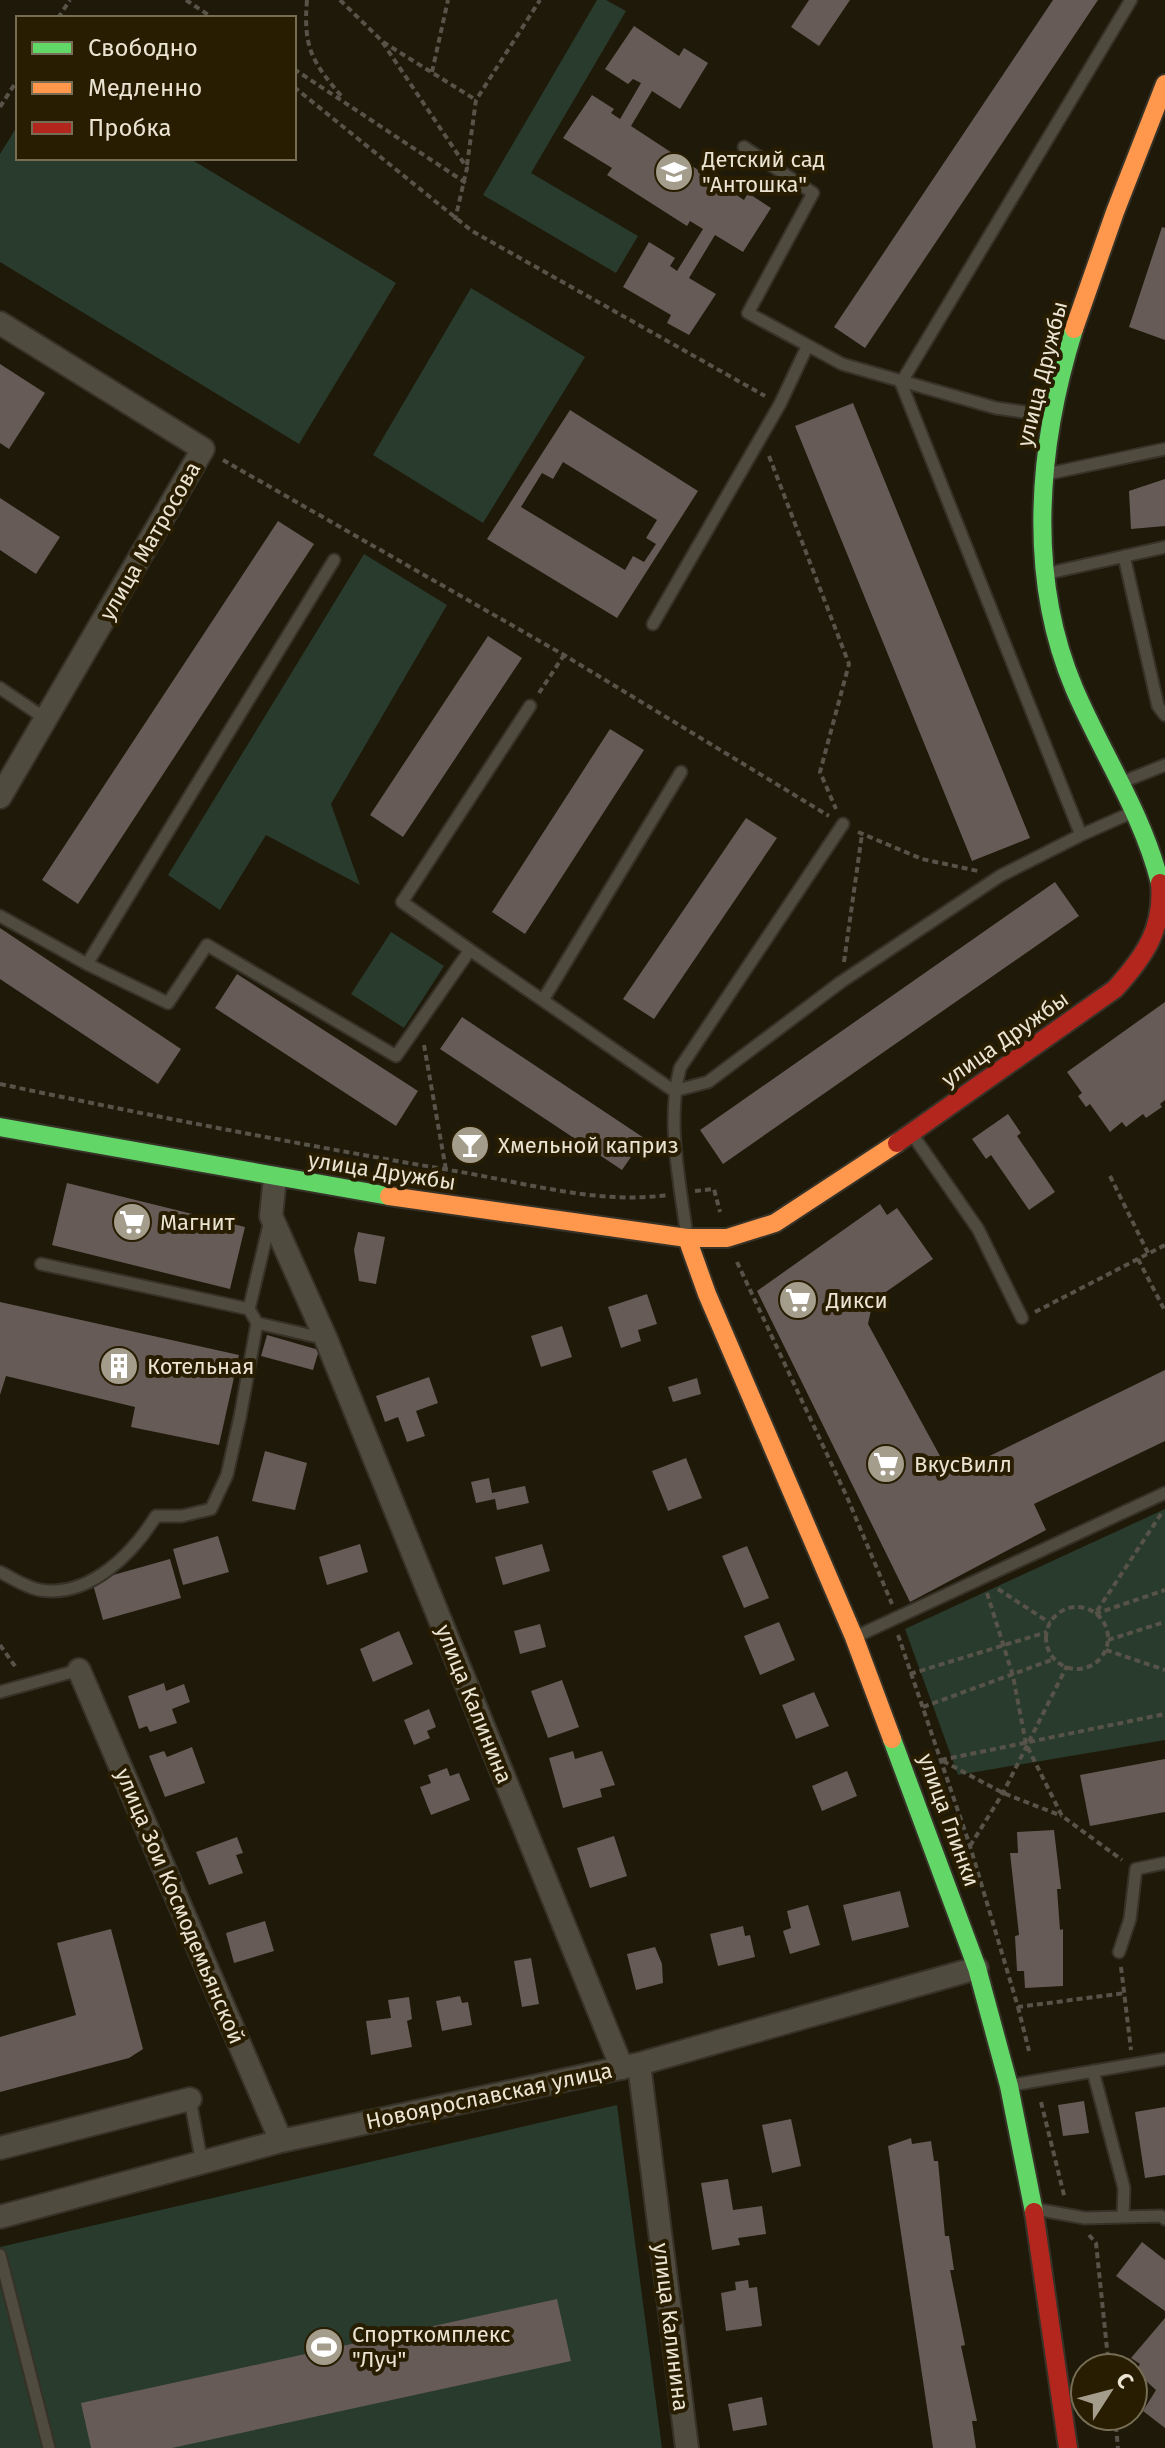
<svg xmlns="http://www.w3.org/2000/svg" width="1165" height="2448" font-family="'Fira Sans',sans-serif">
	<style>
		.green { fill: #293b2d }
		.building { fill: #665b57; fill-rule: evenodd }
		.lines { fill: none; stroke-linecap: round; stroke-linejoin: round }
		.lane-casing { stroke: #363228; stroke-width: 15 }
		.street-casing { stroke: #363228; stroke-width: 26 }
		.fast-casing { stroke: #363228; stroke-width: 22 }
		.slow-casing { stroke: #363228; stroke-width: 22 }
		.jam-casing { stroke: #363228; stroke-width: 22 }
		.path { stroke: #575348; stroke-width: 4; stroke-dasharray: 6 4; stroke-linecap: butt }
		.lane { stroke: #504b3f; stroke-width: 11 }
		.street { stroke: #504b3f; stroke-width: 22 }
		.fast { stroke: #63d668; stroke-width: 18 }
		.slow { stroke: #ff974d; stroke-width: 18 }
		.jam { stroke: #b3261e; stroke-width: 18 }
		.labels { text-anchor: middle; dominant-baseline: central; stroke-width: 8; stroke-linejoin: round; paint-order: stroke }
		.poi-label { font-size: 22px; fill: #ebe4d3; stroke: #281d00; text-anchor: start }
		.street-label { font-size: 22px; fill: #ebe4d3; stroke: #281d00 }
	</style>
	<rect width="100%" height="100%" fill="#1f1909"/>
	<path class="green" d="M597,0H606L626,11L531,173L638,236L616,273L483,195Z
		M18,125V158H189L396,283L299,444L0,262V154Z
		M471,288L585,357L483,523L373,455Z
		M364,554L447,605L331,804L360,885L266,835L220,910L168,875Z
		M391,932L444,966L404,1028L351,994Z
		M1165,1509V1740L958,1775L905,1629Z
		M617,2105L662,2448H0V2247Z"/>
	<path class="building" d="M809,0H850L819,46L791,27Z
		M1053,0H1098L865,348L834,327Z
		M634,26L679,56L684,48L708,63L680,109L652,91L631,126L744,200L748,193L771,208L743,252L715,235L689,278L716,294L689,335L667,323L671,315L623,287L649,242L675,258L670,266L677,271L703,229L690,221L687,226L607,175L612,168L563,138L592,95L614,109L611,113L620,119L641,83L633,79L628,84L605,69Z
		M1162,227L1165,228V340L1129,327Z
		M0,364L45,393L9,449L0,443Z
		M853,403L1030,838L972,861L795,426Z
		M570,410L698,491L617,618L487,539ZM563,462L657,520L646,538L656,544L644,562L633,556L625,570L521,507L542,473L553,479Z
		M1165,479V526L1131,529L1129,491Z
		M0,498L60,537L36,574L0,550Z
		M278,521L314,544L78,904L42,880Z
		M488,636L522,658L403,837L370,815Z
		M610,729L644,750L525,934L492,912Z
		M746,818L777,838L654,1019L623,999Z
		M1055,882L1079,916L723,1164L700,1130Z
		M0,928L181,1049L158,1084L0,979Z
		M237,974L418,1091L396,1126L215,1008Z
		M1165,1002V1100L1160,1104L1162,1107L1146,1118L1143,1114L1126,1127L1122,1122L1110,1132L1090,1104L1086,1107L1078,1096L1082,1093L1067,1072Z
		M462,1017L644,1138L622,1170L440,1049Z
		M1008,1114L1021,1133L1017,1136L1055,1192L1029,1210L991,1155L986,1159L972,1139Z
		M460,1133L482,1135L479,1158L458,1156Z
		M67,1183L245,1227L230,1289L52,1245Z
		M880,1204L887,1215L897,1208L933,1259L873,1301L868,1324L946,1467L959,1471L1165,1370V1441L1034,1504L1046,1530L910,1602L757,1291Z
		M358,1232L385,1237L376,1284L359,1281L354,1250Z
		M647,1294L657,1324L638,1330L641,1341L621,1348L608,1307Z
		M0,1302L239,1355L219,1445L131,1427L135,1407L6,1376L0,1395Z
		M562,1326L572,1357L541,1367L531,1336Z
		M267,1335L319,1350L313,1370L261,1356Z
		M429,1377L438,1403L416,1411L425,1436L407,1442L398,1417L385,1422L376,1396Z
		M697,1378L701,1394L673,1402L668,1387Z
		M265,1451L307,1463L295,1510L252,1501Z
		M686,1458L702,1498L668,1511L652,1471Z
		M489,1478L492,1493L525,1486L529,1503L497,1510L495,1499L476,1503L471,1482Z
		M218,1536L229,1572L183,1585L173,1549Z
		M360,1544L368,1572L327,1585L319,1557Z
		M542,1544L550,1571L503,1585L495,1557Z
		M747,1546L769,1598L744,1608L722,1556Z
		M170,1559L181,1598L103,1620L92,1581Z
		M779,1622L795,1660L760,1675L744,1636Z
		M540,1624L546,1647L520,1654L514,1631Z
		M399,1631L413,1664L373,1682L360,1649Z
		M562,1680L579,1727L548,1738L531,1691Z
		M164,1683L166,1691L184,1684L190,1702L172,1709L177,1723L150,1732L147,1726L139,1729L128,1696Z
		M814,1692L829,1726L796,1739L782,1705Z
		M429,1709L436,1727L427,1731L430,1738L414,1745L404,1720Z
		M192,1747L205,1783L165,1797L149,1756L164,1751L167,1757Z
		M573,1751L575,1759L602,1751L615,1785L600,1789L602,1797L563,1808L549,1758Z
		M1165,1759V1812L1090,1826L1080,1775Z
		M447,1768L450,1776L459,1773L470,1800L431,1815L420,1787L431,1783L428,1775Z
		M847,1771L857,1796L822,1811L812,1786Z
		M1054,1830L1061,1889H1057L1060,1930L1063,1929V1986L1025,1988L1024,1971H1017L1015,1936L1019,1935L1010,1853H1018L1017,1832Z
		M614,1836L627,1876L590,1888L577,1848Z
		M237,1837L243,1853L236,1855L243,1873L209,1885L196,1852Z
		M900,1891L909,1927L852,1941L843,1905Z
		M808,1905L820,1945L790,1954L783,1931L791,1928L787,1911Z
		M265,1921L274,1951L234,1963L226,1933Z
		M743,1926L745,1936L750,1935L755,1957L718,1966L710,1934Z
		M111,1929L143,2049L129,2058L0,2092V2037L76,2015L57,1943Z
		M655,1947L662,1964L663,1983L636,1990L627,1954Z
		M531,1958L539,2004L522,2007L514,1961Z
		M460,1996L462,2003L468,2002L472,2025L442,2031L436,2001Z
		M409,1997L412,2019L407,2021L412,2047L371,2055L366,2021L391,2018L388,2000Z
		M1084,2101L1089,2133L1063,2136L1058,2105Z
		M1165,2107V2175L1145,2178L1135,2112Z
		M791,2119L801,2166L772,2173L762,2125Z
		M911,2138L912,2144L931,2141L934,2161H938L945,2236H949L954,2270H950L965,2345L961,2346L977,2421H972L976,2448H933L888,2146Z
		M728,2179L733,2210L762,2206L766,2234L738,2238L740,2245L712,2250L701,2183Z
		M1142,2242L1165,2260V2311L1116,2276Z
		M748,2280L749,2288L757,2287L762,2326L726,2331L721,2293L736,2290L735,2282Z
		M557,2299L571,2361L172,2448H91L81,2403Z
		M1165,2318V2428L1143,2411L1156,2390L1135,2371L1140,2364L1131,2358Z
		M762,2397L767,2425L733,2431L728,2404Z"/>
	<g class="lines">
		<defs>
			<path id="lane" d="M1131,0L901,383L1081,835L1133,812
				M744,147L813,193L748,313L842,364L996,408L1052,416
				M1047,474L1165,449
				M1124,556L1158,706L1165,715
				M1049,573L1165,547
				M653,624L780,404L807,347
				M0,688L46,719
				M1125,781L1165,765
				M0,916L87,964L334,560
				M470,950L402,902L530,706
				M87,964L168,1003L207,945L396,1056L470,950L674,1091L708,1082L841,982L1000,876L1081,835
				M543,1000L681,772
				M912,1134L978,1229L1022,1318
				M687,1237C680,1182 666,1122 680,1068L843,824
				M41,1264L249,1309
				M257,1323L326,1339
				M0,1572C12,1578 27,1588 40,1590C90,1598 133,1553 156,1516H182L211,1509L227,1475L240,1417L257,1323L249,1309L270,1221
				M855,1637L1165,1493
				M0,1692L79,1670
				M1119,1952L1130,1919L1136,1869L1165,1863
				M1093,2071L1124,2188L1123,2216
				M1012,2085L1165,2059
				M190,2099L202,2164
				M1035,2209L1085,2218L1161,2216L1165,2219
				M0,2255L49,2448"/>
			<path id="street" d="M0,323L203,449L0,797
				M275,1178L271,1216L326,1339L622,2068
				M79,1670L281,2141
				M639,2064L687,2448
				M0,2148L190,2099
				M0,2217L281,2141L639,2064L977,1968"/>
			<path id="fast" d="M1074,329C1038,444 1026,575 1074,688C1102,754 1142,812 1160,883
				M0,1127L389,1196
				M892,1739L977,1968L1009,2086L1034,2212"/>
			<path id="slow" d="M1074,329L1115,212L1165,84
				M389,1196L687,1238H727L775,1223L897,1143
				M687,1238L707,1294L854,1637L892,1739"/>
			<path id="jam" d="M897,1143L1115,989C1145,956 1164,928 1160,883
				M1034,2212L1068,2448"/>
		</defs>
		<use href="#lane" class="lane-casing"/>
		<use href="#street" class="street-casing"/>
		<use href="#fast" class="fast-casing"/>
		<use href="#slow" class="slow-casing"/>
		<use href="#jam" class="jam-casing"/>
		<path class="path" d="M186,0L213,18
			M307,0C303,48 312,62 343,98
			M340,0L381,40L467,168L455,220
			M58,18L70,0
			M383,42L476,100
			M294,69L466,183
			M432,72L448,0
			M294,87L472,231L765,396
			M0,107L18,79
			M467,165L476,100L540,0
			M769,456L849,664L820,772L836,809
			M223,460L564,655L829,816
			M539,693L564,655
			M858,832L922,859L978,871
			M844,962L862,834
			M424,1045L446,1170L443,1178
			M0,1084C151,1116 303,1145 455,1171C522,1182 599,1205 667,1195
			M1110,1176L1148,1253
			M695,1191L714,1189L720,1212
			M1138,1259L1165,1311
			M737,1262L847,1497L892,1604
			M1035,1312L1165,1245
			M1161,1514L1095,1614L1165,1590
			M998,1589L1050,1623
			M987,1593L1013,1676L1026,1744L1062,1816L1122,1860
			M1046 1638a31 31 0 1 1 62 0a31 31 0 1 1-62 0Z
			M898,1635L970,1846L1018,2007L1125,1993
			M1108,1640L1165,1622
			M0,1645L17,1669
			M1106,1650L1165,1670
			M910,1674L1047,1632
			M923,1707L1054,1659
			M941,1760L1165,1714
			M943,1761L1003,1793L1062,1816
			M970,1846L1003,1793L1067,1666
			M1121,1967L1131,2050
			M1018,2007L1029,2051
			M1041,2102L1065,2199
			M1089,2235L1096,2243L1109,2368
			M1115,2416L1118,2448"/>
		<use href="#lane" class="lane"/>
		<use href="#street" class="street"/>
		<use href="#fast" class="fast"/>
		<use href="#slow" class="slow"/>
		<use href="#jam" class="jam"/>
	</g>
	<defs>
		<symbol id="school-disc" viewBox="-11 -11 22 22"><circle r="9.5" fill="#a49d8c" stroke="#281d00"/><path d="M0-5L7-2L0 1L-7-2ZM-4 1L0 2.5L4 1V4Q0 6-4 4Z" fill="#fff"/></symbol>
		<symbol id="bar-disc" viewBox="-11 -11 22 22"><circle r="9.5" fill="#a49d8c" stroke="#281d00"/><path d="M-6-5H6L.8 .8V4.5H3.5V6h-7V4.5H-.8V.8Z" fill="#fff"/></symbol>
		<symbol id="supermarket-disc" viewBox="-11 -11 22 22"><circle r="9.5" fill="#a49d8c" stroke="#281d00"/><path d="M-6-5.5h2.5l.6 2H6L4.5 2H-2.5L-4.4-4H-6ZM-1.5 3.2a1.3 1.3 0 1 0 .1 0ZM3 3.2a1.3 1.3 0 1 0 .1 0Z" fill="#fff"/></symbol>
		<symbol id="building-disc" viewBox="-11 -11 22 22"><circle r="9.5" fill="#a49d8c" stroke="#281d00"/><path d="M-4-6H4V6H1V3H-1V6H-4ZM-2.5-4.3h1.7v1.8h-1.7ZM.8-4.3h1.7v1.8H.8ZM-2.5-1h1.7V.8h-1.7ZM.8-1h1.7V.8H.8Z" fill="#fff"/></symbol>
		<symbol id="stadium-disc" viewBox="-11 -11 22 22"><circle r="9.5" fill="#a49d8c" stroke="#281d00"/><path d="M0-5a6.5 5 0 1 0 0 10a6.5 5 0 1 0 0-10ZM-3.5-1.8h7v3.6h-7Z" fill="#fff"/></symbol>
	</defs>
	<g fill-rule="evenodd">
		<use href="#school-disc" x="652" y="150" width="44" height="44"/>
		<use href="#bar-disc" x="448" y="1123" width="44" height="44"/>
		<use href="#supermarket-disc" x="110" y="1200" width="44" height="44"/>
		<use href="#supermarket-disc" x="776" y="1278" width="44" height="44"/>
		<use href="#building-disc" x="97" y="1344" width="44" height="44"/>
		<use href="#supermarket-disc" x="864" y="1442" width="44" height="44"/>
		<use href="#stadium-disc" x="302" y="2325" width="44" height="44"/>
	</g>
	<g class="labels">
		<g class="poi-label">
			<text x="702" y="159">Детский сад<tspan x="702" dy="25">"Антошка"</tspan></text>
			<text x="498" y="1145">Хмельной каприз</text>
			<text x="160" y="1222">Магнит</text>
			<text x="826" y="1300">Дикси</text>
			<text x="147" y="1366">Котельная</text>
			<text x="914" y="1464">ВкусВилл</text>
			<text x="352" y="2334">Спорткомплекс<tspan x="352" dy="25">"Луч"</tspan></text>
		</g>
		<g class="street-label">
			<text transform="translate(1042 374) rotate(-76)">улица Дружбы</text>
			<text transform="translate(150 541) rotate(-60)">улица Матросова</text>
			<text transform="translate(1005 1039) rotate(-35)">улица Дружбы</text>
			<text transform="translate(382 1171) rotate(9)">улица Дружбы</text>
			<text transform="translate(474 1704) rotate(68)">улица Калинина</text>
			<text transform="translate(949 1820) rotate(70)">улица Глинки</text>
			<text transform="translate(180 1906) rotate(67)">улица Зои Космодемьянской</text>
			<text transform="translate(489 2096) rotate(-12)">Новоярославская улица</text>
			<text transform="translate(671 2327) rotate(83)">улица Калинина</text>
		</g>
	</g>
	<rect x="16" y="16" width="280" height="144" fill="#281d00" stroke="#766d54" stroke-width="2"/>
	<rect x="32" y="42" width="40" height="12" fill="#63d668" stroke="#766d54" stroke-width="2"/>
	<text x="88" y="56" font-size="24" fill="#ebe4d3">Свободно</text>
	<rect x="32" y="82" width="40" height="12" fill="#ff974d" stroke="#766d54" stroke-width="2"/>
	<text x="88" y="96" font-size="24" fill="#ebe4d3">Медленно</text>
	<rect x="32" y="122" width="40" height="12" fill="#b3261e" stroke="#766d54" stroke-width="2"/>
	<text x="88" y="136" font-size="24" fill="#ebe4d3">Пробка</text>
	<g transform="translate(1109 2392) rotate(54)"><circle r="38" fill="#281d00" stroke="#766d54" stroke-width="2"/>
	<path d="M0-6L14 30L0 20L-14 30Z" fill="#a49d8c"/>
	<text y="-12" font-size="22" font-weight="bold" text-anchor="middle" fill="#ebe4d3">С</text>
	</g>
</svg>
